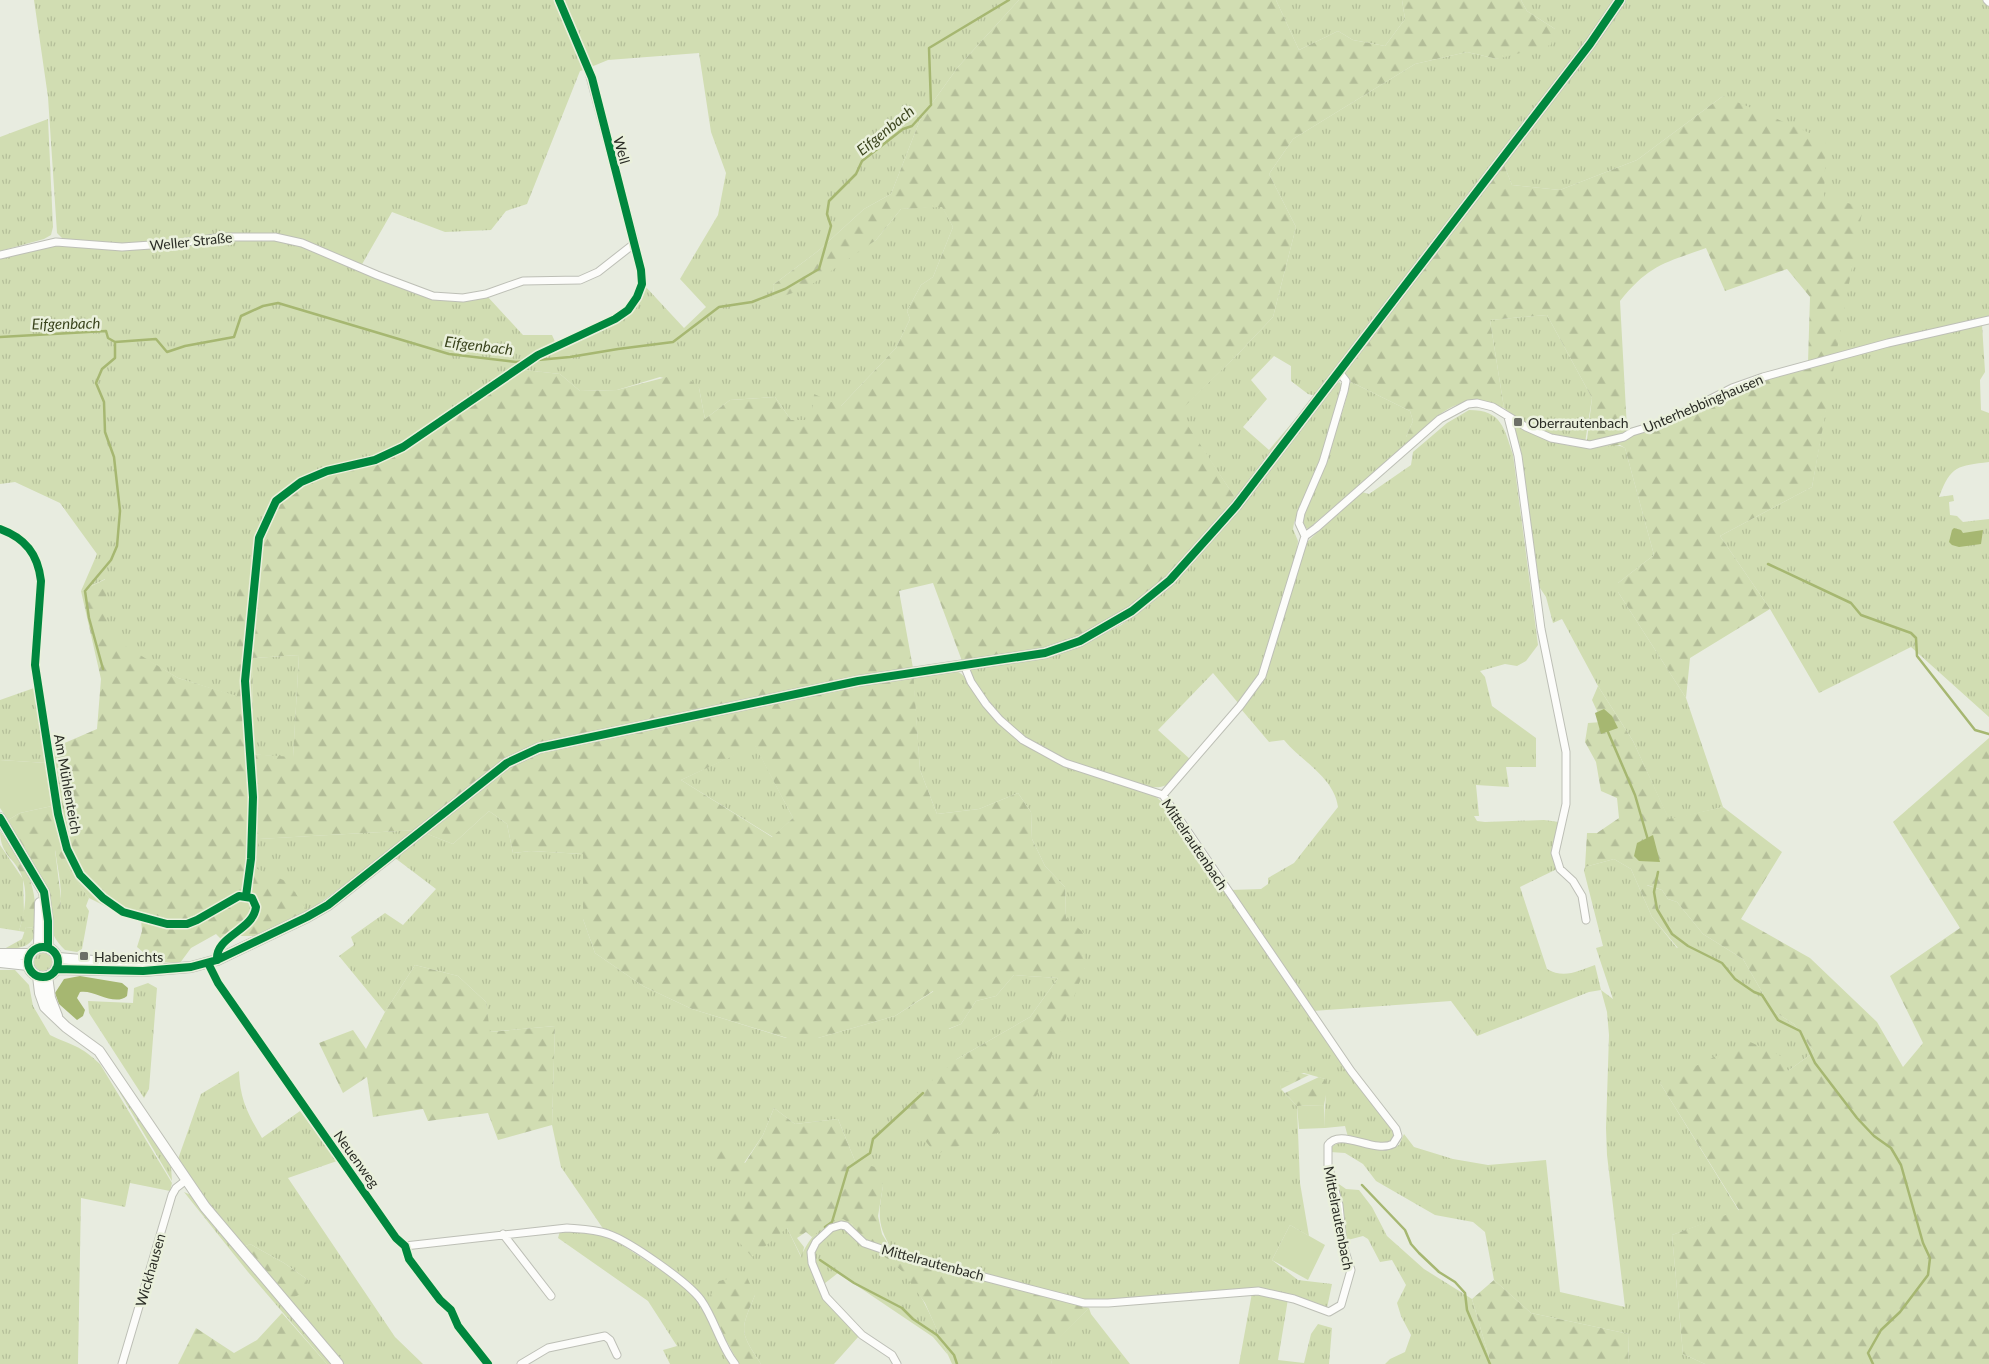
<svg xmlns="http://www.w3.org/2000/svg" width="1989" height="1364" font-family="Lato,sans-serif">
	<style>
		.grass { fill: url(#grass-tufts) }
		.forest { fill: url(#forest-firs); fill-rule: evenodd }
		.garden { fill: #d1ddb2 }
		.water { fill: #a6b771 }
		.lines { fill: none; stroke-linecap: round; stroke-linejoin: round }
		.stream { stroke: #a6b771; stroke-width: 2.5 }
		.minor-casing { stroke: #bdbfb6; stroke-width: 9 }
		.secondary-casing { stroke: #bdbfb6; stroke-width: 12 }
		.minor { stroke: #fcfcfa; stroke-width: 7 }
		.secondary { stroke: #fcfcfa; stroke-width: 10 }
		.cycleway-casing { stroke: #eaf0dc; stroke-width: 11 }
		.cycleway { stroke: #00873e; stroke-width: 8 }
		.poi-dot { fill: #6c6f66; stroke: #eaf0dc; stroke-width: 2 }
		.labels { text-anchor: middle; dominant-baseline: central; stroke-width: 5; stroke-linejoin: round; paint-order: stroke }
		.street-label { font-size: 14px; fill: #2a2c25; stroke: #eaf0dc }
		.poi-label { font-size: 14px; fill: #2a2c25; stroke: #eaf0dc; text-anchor: start }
		.water-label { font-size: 15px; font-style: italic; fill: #3a441d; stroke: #eaf0dc }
	</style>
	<defs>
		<pattern id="grass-tufts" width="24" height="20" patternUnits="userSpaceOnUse" patternTransform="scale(1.25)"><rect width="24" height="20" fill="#d1ddb2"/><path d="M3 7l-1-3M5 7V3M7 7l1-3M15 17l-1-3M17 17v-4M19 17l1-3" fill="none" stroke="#b4be99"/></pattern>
		<pattern id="forest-firs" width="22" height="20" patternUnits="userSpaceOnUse" patternTransform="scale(1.25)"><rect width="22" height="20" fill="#d1ddb2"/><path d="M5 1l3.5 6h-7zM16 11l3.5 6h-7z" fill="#b4be99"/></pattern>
	</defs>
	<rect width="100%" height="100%" fill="#e8ece0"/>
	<path class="grass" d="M34,0H557L587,69L580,71L527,204L506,211L491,230L445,232L392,212L361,266L276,235L122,244L63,239L57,233L48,97Z
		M561,0H1019L958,67L920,120L891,194L864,209L818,251L773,285L774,299L876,240L901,209L942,206L953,227L933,277L921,285L907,311L910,319L896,348L841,406L811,421L791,420L775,397L730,400L705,419L699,388L660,377L617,390L580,391L560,374L525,370C535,362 546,354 557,348C591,330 629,326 644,285L684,328L706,307L680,279L718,215L726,173L711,132L699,53L608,60L591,67Z
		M1276,0H1402L1405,19L1385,46L1353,40L1338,31L1299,50Z
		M1521,0H1984L1989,6V317L1835,356L1824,197L1723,96L1637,160L1560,190L1512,185L1504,165L1435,241L1316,396L1308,394L1291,381V366L1274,356L1251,380L1267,399L1243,427L1269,450L1297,417L1301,416L1236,499L1178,412L1238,354L1273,317L1296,227L1269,174L1293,139L1415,64L1467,52L1497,59L1555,29L1527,11Z
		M48,119L53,227L51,235L44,239L0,251V137Z
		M223,238H275L303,245L433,297L487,296L523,335H552L557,346L534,357C492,388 448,421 402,447C362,470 308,464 275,501C259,518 256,553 254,576H237L238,697L178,678L106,636L105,579L81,591L97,554L60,503L15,482L0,484V257L55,245L122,248Z
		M1547,315L1592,398L1585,443C1555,438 1527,428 1504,408L1490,320Z
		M1982,324L1985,372L1980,380L1981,410L1989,413V462C1958,466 1951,465 1939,497L1953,495L1954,501L1949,502L1950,515L1957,516L1963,522L1989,519V717L1911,647L1819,693L1770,609L1720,536L1812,487L1834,361L1860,353Z
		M1349,381L1410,411L1413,421L1406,437V445L1308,529L1304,527C1298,508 1349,415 1349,381Z
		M1340,382L1342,389L1320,461L1294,523L1293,529L1298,541L1296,557L1260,675L1239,704L1213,673L1158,730L1191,760C1176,776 1170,792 1147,786C1111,775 1071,766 1039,747C1009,730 989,703 970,676V670L1082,645L1121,625L1153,601L1171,586L1220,531L1335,384Z
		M1469,410C1502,410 1504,428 1513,455L1538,645L1526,661L1517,666L1505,664L1480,671L1485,677L1492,706L1536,738V767H1506L1509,787L1476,785L1479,816H1474L1477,821L1485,822L1544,820L1559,822L1552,852L1557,869L1520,887L1547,969C1564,979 1578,971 1595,965L1601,990L1613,999L1596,948L1603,946L1584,871L1585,867L1614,859L1631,869L1652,917L1677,948L1687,942L1664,922L1646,885L1662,890L1668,899L1677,902L1703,934L1743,959L1773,1011L1794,1024L1814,1052L1788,1071L1660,1083L1739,1211L1672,1235L1683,1354L1705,1364H1628L1629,1334L1531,1313L1494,1280L1485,1232L1473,1222L1435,1215L1376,1181L1363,1164L1345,1153L1330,1152C1335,1129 1379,1158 1399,1145L1404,1134L1414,1147L1453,1159L1488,1165L1546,1160L1560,1292L1625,1307L1607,1155L1606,1128L1609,1035L1607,1012L1601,990L1589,992L1477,1036L1451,1001L1313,1011L1230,890L1261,889L1268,884V878L1294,863L1338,807C1334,777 1301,761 1284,740L1269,742L1241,709L1255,691L1304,548L1308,541L1362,492L1369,494L1411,465L1413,452L1447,423Z
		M1516,425C1533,432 1552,443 1571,446C1586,448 1614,441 1625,448L1654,555L1618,583V592L1686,698L1723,807L1669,820L1633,741L1598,686L1562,619L1553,623L1546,597L1538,585L1514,426Z
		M299,655L293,758L252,754L253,658Z
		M956,671C966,674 967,684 973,691C994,717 1020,743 1050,758L1153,794L1164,804L1349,1072L1392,1128L1394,1136C1386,1151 1362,1140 1348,1137L1345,1126L1325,1128C1324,1111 1327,1096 1325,1079L1304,1073L1280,1080L1281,1089L1297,1106L1300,1183L1309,1236L1290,1225L1272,1260L1298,1280L1332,1284L1327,1308L1276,1292L1087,1301L893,1251C877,1226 878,1215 883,1186L855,1161L838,1119L795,1124L774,1108L763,1135L744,1163L787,1228L801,1257C806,1244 824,1215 843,1219C854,1221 857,1234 864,1240C876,1250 892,1259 903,1271C924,1295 935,1326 948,1355L933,1337L838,1273L820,1287L859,1336L834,1364H761C739,1331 740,1331 755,1295L706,1303L698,1293L604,1230L561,1167L552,1125L555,1026L489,1032L486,1002L458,976L415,965L385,1012L339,956L354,945L351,937L385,913L403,925L436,889L395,858L425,833L453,844L489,811L507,824L513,853L531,851L583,854V919L595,953L643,986L692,1009L786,1038H818L895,1016L934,991L949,1029L961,1024L976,1001L996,996L1014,975L1058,978L1030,1017L957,1059L918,1132L1085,968L1066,918L1065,887L1045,866L1032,839L1031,812L1018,793L979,809L937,814L920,770L913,676Z
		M34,688L47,763L0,760V700Z
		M755,745L793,818L773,837L681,780Z
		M417,830L308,912L255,868L258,839Z
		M0,845L23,879L24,914L19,931L0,928Z
		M55,849L89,898L86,906L89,911L82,949L77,952L65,950C38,923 62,921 61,897C61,881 57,865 55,849Z
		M26,927L36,928C35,947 19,949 4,949L22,939Z
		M34 962a9 9 0 1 1 18 0a9 9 0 1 1-18 0Z
		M0,970H15L29,985L33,1006L50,1035C73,1046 80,1045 100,1064L172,1183L170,1191L130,1183L125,1207L81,1198L78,1364H0Z
		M148,983L157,988L149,1089L144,1098L89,1013L88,1001L133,1003L134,988Z
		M239,1071C240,1100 248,1114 262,1138L300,1111L337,1161L288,1178L395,1337L423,1364H343L287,1298L308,1280L284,1263L250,1244L244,1247L211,1209L177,1162L201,1094Z
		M118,1086L171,1167L172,1181L120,1093Z
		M1336,1182L1346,1189L1359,1190L1372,1207L1387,1236L1424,1269L1472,1299L1491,1364H1385L1390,1359L1405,1352L1411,1335L1401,1316L1397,1303L1406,1285L1392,1260L1380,1262L1368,1239L1363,1236L1344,1241Z
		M184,1192L191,1195L333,1364H327L248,1272Z
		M560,1231L586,1232L608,1236L678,1281L699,1301L732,1364H670L663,1350L677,1346L648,1301L558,1238Z
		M1252,1293L1288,1299L1278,1360L1304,1363L1311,1334L1318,1324L1332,1328L1329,1364H1239Z
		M1089,1308L1091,1314L1130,1364H1052L1048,1349Z"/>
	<path class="forest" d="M1019,0H1276L1299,50L1338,31L1353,40L1385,46L1405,19L1402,0H1521L1527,11L1555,29L1551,45L1497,59L1467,52L1415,64L1293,139L1269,174L1296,227L1273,317L1238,354L1179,412L1236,499L1164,581L1126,610L1077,639L1037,650L962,661L933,583L899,591L913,668L920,770L937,814L979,809L1018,793L1031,812L1032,839L1045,866L1065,887L1066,918L1084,933L1085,968L1026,1123L936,1154L918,1132L909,1113L914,1096L957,1059L1030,1017L1058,978L1014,975L996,996L976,1001L961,1024L948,1029L933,991L895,1016L818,1038H787L692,1009L643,986L595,953L583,919V854L531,851L513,853L507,824L489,811L453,844L417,830L259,839L255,868L288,882L308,912L258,936H238L222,940L216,934L191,948L180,963L155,962L137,947L142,931L141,920L123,915L89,898L55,850L61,899L59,923H52L48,890L8,820L20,813L52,806L59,792L53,748L97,729L101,679L81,591L106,579L107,635L178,678L237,696V576H256L260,540L278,503L302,483L327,473L376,462L404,449L502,382L525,370L560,374L580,391L617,390L682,373L699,388L705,419L730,400L775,397L791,420H811L814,394L841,406L896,348L910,319L907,311L921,285L933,277L953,227L942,207L901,209L876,240L805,289L774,299L773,285L818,251L864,209L891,194L920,120L958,67ZM299,655L293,757L252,754L253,658ZM755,746L793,818L772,837L681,780Z
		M1723,96L1826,140L1824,197L1863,207L1812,487L1720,536L1770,609L1690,658L1686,698L1618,592V583L1654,555L1625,448L1620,445L1586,448L1592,398L1547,315L1490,320L1504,408C1457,390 1439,414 1406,445V437L1413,421L1410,411L1349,381L1344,373L1504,165L1512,185L1560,190L1637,160ZM1706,248L1725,291L1787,269L1810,297L1808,363L1729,386L1665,419L1627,429L1620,301C1649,265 1664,263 1706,248Z
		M1598,686L1633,741L1669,819L1723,807L1782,852L1741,919L1810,958L1877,1022L1903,1067L1923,1043L1890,976L1960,928L1893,822L1989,738V1364H1705L1683,1354L1672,1235L1739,1210L1660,1083L1748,1041L1781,1056L1788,1071L1814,1052L1794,1024L1773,1011L1743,959L1703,934L1677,902L1668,899L1662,890L1647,885L1664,922L1688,942L1678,948L1652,917L1631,869L1614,859L1585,867L1587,833H1597L1619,818L1617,798L1601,791L1596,762L1585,742L1588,723L1602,722L1592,700Z
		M0,831C26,869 37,879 36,928L26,927L25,932L19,931C24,916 28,895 23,880C18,859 0,857 0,831Z
		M415,965L458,976L486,1002L490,1032L555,1026L552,1125L498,1140L488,1113L428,1121L423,1109L373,1117L367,1077L343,1093L319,1043L353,1030L366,1049L385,1012Z
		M1286,1071L1309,1075L1281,1089L1279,1080Z
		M1319,1077L1325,1079L1328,1085L1324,1105L1297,1106L1285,1093Z
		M774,1108L795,1124L838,1119L855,1161L878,1168L883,1186L878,1216L882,1234L896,1257L1030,1290L1089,1308L1049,1349L1052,1364H952L925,1303L902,1271L858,1235L852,1224L843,1219L832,1220L812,1237L806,1232L797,1238L804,1247L802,1258L787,1228L752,1257L731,1233L726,1215L749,1196L710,1154L724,1145L745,1163L763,1135Z
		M250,1244L284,1263L308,1280C307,1291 298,1298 287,1298L244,1247Z
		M746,1275L755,1295C740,1331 739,1331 761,1364H739L706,1303L719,1281Z
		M1494,1280L1531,1313L1629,1334L1628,1364H1491L1472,1299Z
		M282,1313L327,1364H178L196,1328L234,1353L257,1340Z"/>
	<path class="garden" d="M0,760L47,763L52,806L20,813L8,820L0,808Z
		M1324,1105L1325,1128L1299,1129L1297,1106Z
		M1290,1225L1325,1245L1308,1280L1272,1260Z"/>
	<path class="water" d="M1954,528L1961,530L1963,533L1983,530L1981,544L1959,547L1952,545L1949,542L1952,530Z
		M1604,709L1612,716L1618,728L1601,734L1595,713Z
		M1653,835L1660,862L1639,861L1634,856L1637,843Z
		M80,976L122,983L128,988L127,996C114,1007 94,989 80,992L77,998L85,1010L83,1016L77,1020L59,1004L55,993L64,979Z"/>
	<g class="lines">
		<path class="stream" d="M0,337L106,331L108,338L115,342L156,339L167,352L185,346L234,337L241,316L263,306L278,303L449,354L516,362L570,357L618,349L673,342L719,307L752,302L785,289L819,269L831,226L827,214L829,201L856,174L862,161L903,129L912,126L931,105L929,48L1009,0
			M1768,564L1851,603L1861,615L1911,633L1916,638L1917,656L1975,730L1989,734
			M103,669L89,618L85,591L111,560L117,546L120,511L114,457L105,432L104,402L96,383L102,369L115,358V342
			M1608,732L1635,795L1648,840
			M1658,872L1654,892L1657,909L1672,934L1688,946L1722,963L1735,979L1754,992L1762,995L1778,1020L1800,1031L1815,1063L1857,1118L1874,1136L1891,1148L1901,1165L1923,1243L1930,1258L1928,1275L1900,1312L1881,1330L1868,1353L1873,1364
			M1362,1185L1405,1230L1411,1244L1419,1253L1439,1272L1455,1282L1465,1293L1467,1310L1490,1364
			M825,1227L832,1222L848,1168L870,1153L873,1139L923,1093
			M820,1260L854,1283L902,1308L913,1319L937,1335L954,1355L957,1364"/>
		<defs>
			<path id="minor" d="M1987,0L1989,2
				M0,255L56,242L122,247L180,243L222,237H275L302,243L377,275L433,296L463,298L486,294L523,281L580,280L598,272L635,243L587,65
				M1508,417L1518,456L1541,629L1566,752V804L1555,853L1560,869L1573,881L1582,896L1586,920
				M0,529C25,538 38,554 41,581L35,665L58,814L67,849L80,875L103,898L123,912L167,924H187L197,920L239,896L252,898L256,907C253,931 215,936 217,960
				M1305,536L1316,528L1440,419L1468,404L1477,403L1493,407L1526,427L1551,438L1590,445L1624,437L1632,432L1665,422L1732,388L1763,377L1888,343L1989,320
				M1305,536L1299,523L1301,513L1323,462L1344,391L1346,381L1339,372
				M1163,795L1240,706L1262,676L1305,536
				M208,963L218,983L396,1238L405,1246L409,1259L440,1300L451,1310L458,1326L488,1364
				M503,1234L551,1296
				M405,1246L567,1228C581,1229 595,1229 608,1234C629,1241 688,1282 701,1300C715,1320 720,1345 735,1364
				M122,1364L172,1195L176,1188L185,1181
				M521,1364L548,1348L605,1336L610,1340L617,1355
				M897,1364L892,1355L862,1335L826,1297L812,1263L811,1252L816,1242L831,1228L841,1225L846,1226L864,1243L896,1254L1084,1303H1108L1258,1291L1294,1299L1329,1312L1341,1305L1351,1270L1343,1245L1339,1205L1328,1165V1145C1340,1127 1374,1154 1393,1144L1398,1136L1396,1129L1351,1071L1163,795L1065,763L1023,740L1000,720L986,704L971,682L964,665"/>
			<path id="secondary" d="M0,818L44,892L48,921V947
				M28 962a15 15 0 1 1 30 0a15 15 0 1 1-30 0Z
				M39,947L40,903
				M0,954H30
				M58,958L152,966
				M0,962L28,965
				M56,969L143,971L191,967L217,960L307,917L328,905L507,763L539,748L858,681L1045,653L1080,641L1132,611L1170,580L1236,506L1590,44L1620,0
				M38,976L40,993L45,1007L66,1027L99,1051L205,1207L338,1364
				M47,976L50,998L57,1016"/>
		</defs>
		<use href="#minor" class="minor-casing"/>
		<use href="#secondary" class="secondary-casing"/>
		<use href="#minor" class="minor"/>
		<use href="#secondary" class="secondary"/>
		<defs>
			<path id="cycleway" d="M0,529C25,538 38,554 41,581L35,665L58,814L67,849L80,875L103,898L123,912L167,924H187L197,920L239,896L252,898L256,907C253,931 215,936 217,960
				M0,818L44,892L48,921V947
				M246,896L251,859L253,797L245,681L259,538L276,501L301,482L327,471L375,460L403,447L538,355L615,319L628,310L637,297L642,284L641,270L592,78L559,0
				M28 962a15 15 0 1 1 30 0a15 15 0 1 1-30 0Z
				M208,963L218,983L396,1238L405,1246L409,1259L440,1300L451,1310L458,1326L488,1364
				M56,969L143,971L191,967L217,960L307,917L328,905L507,763L539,748L858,681L1045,653L1080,641L1132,611L1170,580L1236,506L1590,44L1620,0"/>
		</defs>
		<use href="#cycleway" class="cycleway-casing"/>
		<use href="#cycleway" class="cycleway"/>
	</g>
	<g class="poi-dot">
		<rect x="1513" y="417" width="10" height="10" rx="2.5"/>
		<rect x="79" y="951" width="10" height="10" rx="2.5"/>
	</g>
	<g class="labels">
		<g class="street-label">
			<text transform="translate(622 150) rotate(74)">Well</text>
			<text transform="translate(191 241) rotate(-6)">Weller Straße</text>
			<text transform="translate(1703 403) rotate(-23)">Unterhebbinghausen</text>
			<text transform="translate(68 784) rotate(80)">Am Mühlenteich</text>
			<text transform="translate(1195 844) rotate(56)">Mittelrautenbach</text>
			<text transform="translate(357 1159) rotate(54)">Neuenweg</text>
			<text transform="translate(1339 1218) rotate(79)">Mittelrautenbach</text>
			<text transform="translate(933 1262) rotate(15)">Mittelrautenbach</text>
			<text transform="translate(150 1270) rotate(-74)">Wickhausen</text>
		</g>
		<g class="poi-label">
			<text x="1528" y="422">Oberrautenbach</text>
			<text x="94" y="956">Habenichts</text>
		</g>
		<g class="water-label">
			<text transform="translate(885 130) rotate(-39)">Eifgenbach</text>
			<text transform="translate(66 323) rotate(-1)">Eifgenbach</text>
			<text transform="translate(479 345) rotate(7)">Eifgenbach</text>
		</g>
	</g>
</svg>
